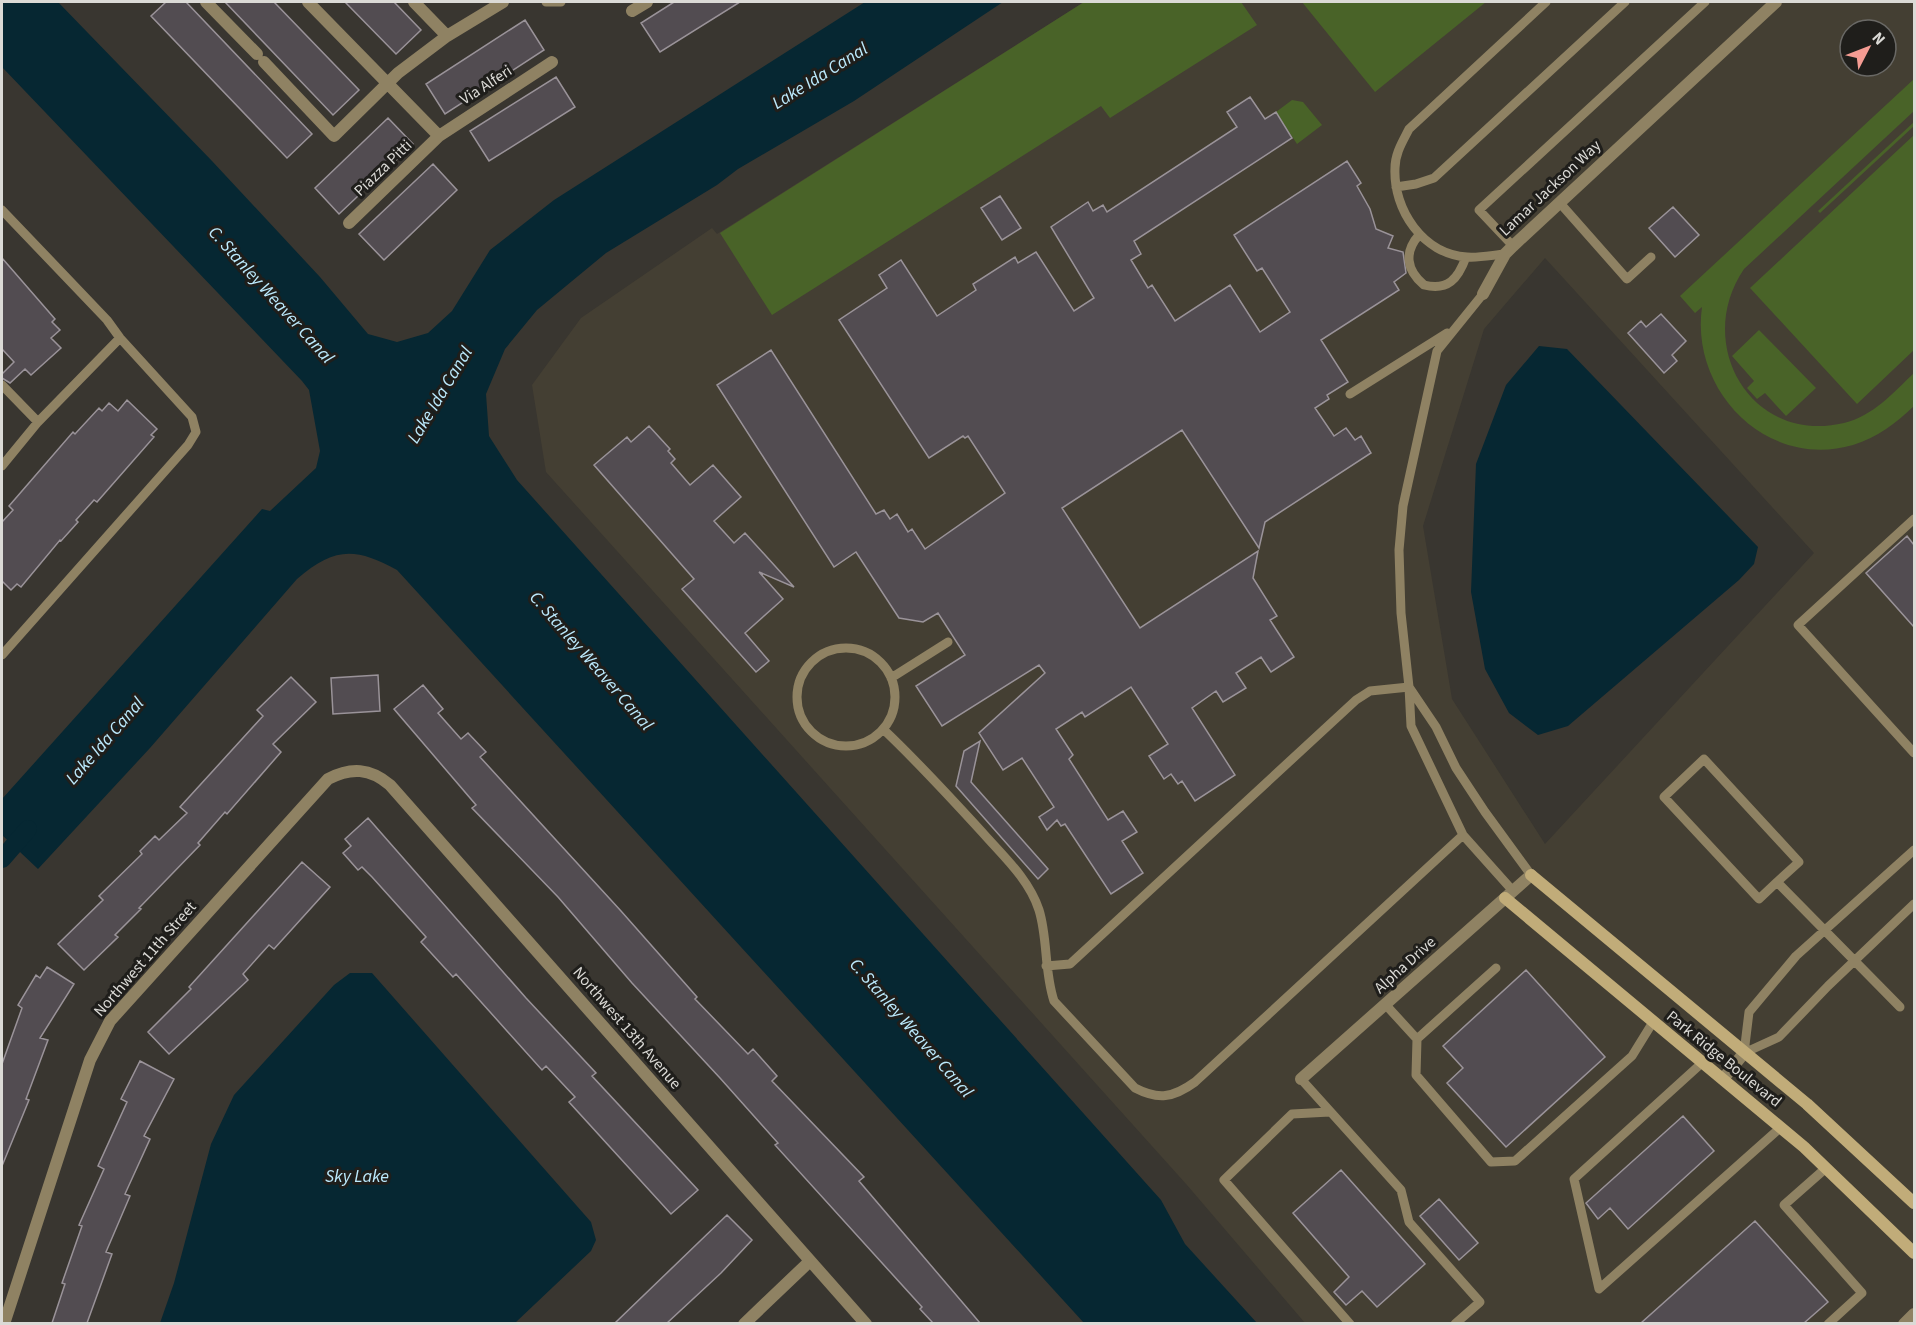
<svg xmlns="http://www.w3.org/2000/svg" width="1916" height="1325" font-family="'Source Sans 3',sans-serif">
	<style>
		.built { fill: #443f33; fill-rule: evenodd }
		.green { fill: #496328 }
		.water { fill: #062732 }
		.lines { fill: none; stroke-linecap: round; stroke-linejoin: round }
		.canal { stroke: #062732; stroke-width: 18 }
		.building { fill: #524c51; stroke: #9a9399; stroke-width: 1.5 }
		.lane { stroke: #8f8263; stroke-width: 9 }
		.street { stroke: #8f8263; stroke-width: 12 }
		.secondary { stroke: #c1ac79; stroke-width: 12 }
		.labels { text-anchor: middle; dominant-baseline: central; stroke-width: 6; stroke-linejoin: round; paint-order: stroke }
		.street-label { font-size: 16px; fill: #dbdad6; stroke: #1f1e1b }
		.water-label { font-size: 18px; font-style: italic; fill: #bceafd; stroke: #1f1e1b }
	</style>
	<rect width="100%" height="100%" fill="#393630"/>
	<path class="built" d="M1084,2H1914V1323H1305L1187,1185L546,472L532,385L581,318L712,228L717,234ZM1850,30H1886V66H1850ZM1545,258L1814,553L1545,844L1452,699L1423,526L1484,329Z"/>
	<path class="green" d="M1084,2H1241L1257,25L1110,118L1101,106L772,315L720,233Z
		M1302,2H1486L1375,92Z
		M1914,79V111L1744,269C1693,344 1751,445 1844,423C1873,416 1893,393 1914,373V406C1896,423 1878,437 1853,445C1767,470 1690,391 1702,307L1695,313L1680,296Z
		M1292,100L1303,102L1322,125L1297,144L1276,112Z
		M1914,122V126L1820,213L1818,211Z
		M1914,135V350L1857,404L1750,288Z
		M1759,330L1816,388L1786,416L1765,393L1757,399L1747,388L1754,381L1732,356Z"/>
	<path class="water" d="M2,2H58L212,161L320,277L368,334L397,342L428,333L452,311L490,250L554,200L865,2H1003L854,101L738,169L717,185L606,253L537,310L505,349L486,394L489,436L517,480L1161,1200L1185,1244L1257,1323H1084L397,570C355,547 334,547 297,579L150,748L38,869L2,835V799L262,509L270,511L316,468L320,451L309,390L302,381L2,67Z
		M1539,346L1567,349L1758,547L1754,564L1739,580L1568,726L1538,735L1509,713L1485,669L1471,592L1476,464L1506,385Z
		M350,973H372L591,1222L596,1240L591,1251L515,1323H160L174,1283L211,1144L234,1095L334,985Z"/>
	<g class="lines">
		<path class="canal" d="M2,859L28,829"/>
	</g>
	<path class="building" d="M166,2H186L312,134L287,158L151,16Z
		M225,2H274L359,90L333,115Z
		M345,2H394L421,30L396,54Z
		M674,2H740L660,52L641,23Z
		M525,20L544,50L445,114L426,84Z
		M556,77L575,107L489,161L470,131Z
		M1250,97L1265,119L1276,112L1292,138L1134,241L1141,254L1131,260L1148,288L1152,285L1175,321L1230,285L1260,332L1290,312L1262,268L1257,271L1234,235L1347,161L1361,183L1357,186L1370,209L1376,229L1393,236L1388,248L1403,252L1406,273L1394,282L1399,290L1321,340L1348,382L1327,395L1329,399L1315,408L1334,436L1346,428L1355,440L1361,436L1371,453L1265,522L1259,548L1182,430L1062,508L1140,628L1258,551L1253,578L1277,616L1270,620L1294,657L1271,672L1261,657L1236,673L1246,688L1223,702L1216,691L1192,708L1235,775L1195,801L1182,781L1178,784L1171,774L1164,779L1149,756L1168,744L1131,687L1085,717L1082,712L1056,729L1073,755L1069,759L1108,820L1123,811L1137,832L1122,841L1143,873L1111,894L1065,824L1061,826L1057,820L1047,830L1039,817L1054,807L1022,758L1003,770L979,733L1045,673L1039,665L942,726L916,686L965,655L938,613L923,622L899,618L856,552L834,567L717,385L771,350L876,514L884,510L890,519L897,514L908,532L912,529L925,549L1005,493L968,436L965,438L963,436L929,458L839,320L887,288L879,275L901,260L937,316L976,290L973,284L1015,257L1018,263L1036,252L1074,311L1094,298L1051,227L1088,202L1093,211L1103,205L1107,212L1237,127L1227,112Z
		M388,118L413,144L339,214L315,188Z
		M433,164L457,190L384,260L359,234Z
		M1000,196L1021,228L1002,240L981,208Z
		M1673,207L1699,235L1675,257L1649,228Z
		M2,258L55,319L52,322L60,330L51,338L61,348L31,375L25,369L10,383L2,378V374L14,362L2,349Z
		M1661,314L1686,341L1672,355L1677,361L1664,373L1628,333L1641,321L1646,327Z
		M127,400L157,429L151,435L154,437L97,502L94,500L76,520L78,522L61,541L60,540L21,587L17,584L11,590L2,581V522L13,510L9,506L73,432L75,434L99,408L102,411L109,403L118,411Z
		M649,426L670,449L668,451L675,459L671,463L690,485L713,465L741,497L714,521L734,543L745,533L794,587L759,572L783,599L745,633L769,661L756,672L682,589L694,579L594,465L627,437L631,442Z
		M1907,536L1914,545V627L1866,573Z
		M378,675L380,711L333,714L331,678Z
		M291,677L316,702L273,744L281,752L227,814L225,812L198,843L200,845L139,908L141,909L115,935L118,937L84,970L58,944L103,900L99,896L142,854L140,851L155,836L159,840L187,813L180,807L263,716L257,710Z
		M423,685L443,709L438,713L461,739L468,733L486,752L480,757L621,911L697,997L695,999L748,1054L753,1049L777,1076L772,1081L864,1177L859,1181L980,1323H933L920,1309L922,1307L775,1145L778,1143L720,1078L632,983L558,897L472,808L476,805L394,709Z
		M980,741L971,782L1048,869L1038,879L956,786L964,751Z
		M368,818L526,998L596,1073L592,1076L698,1190L671,1214L569,1102L575,1097L546,1066L542,1070L456,974L453,977L421,942L426,937L372,877L362,867L358,870L343,853L351,846L345,839Z
		M302,862L330,887L274,949L269,945L243,974L248,980L169,1054L148,1032L191,989L189,987Z
		M47,967L74,984L40,1038L48,1040L26,1099L29,1100L2,1166V1064L22,1008L18,1005L36,975L40,978Z
		M1526,970L1605,1057L1506,1147L1447,1083L1463,1068L1443,1046Z
		M140,1061L174,1079L144,1136L150,1139L125,1194L130,1196L106,1252L112,1254L87,1323H52L65,1284L62,1283L82,1226L79,1225L104,1169L98,1166L127,1102L121,1099Z
		M1683,1116L1714,1151L1628,1229L1610,1208L1598,1219L1586,1203Z
		M1341,1170L1425,1264L1377,1307L1362,1291L1346,1305L1334,1292L1349,1277L1293,1213Z
		M1439,1199L1478,1243L1459,1260L1420,1216Z
		M727,1215L752,1240L721,1273L667,1323H615Z
		M1755,1221L1828,1302L1804,1323H1641Z"/>
	<g class="lines">
		<path class="lane" d="M546,2H561
			M1396,187L1416,184L1434,178L1625,2
			M1559,202L1627,279L1651,257
			M2,210L107,320L120,338L192,417L196,432L188,445L2,655
			M1419,235C1404,252 1406,270 1424,285C1448,291 1458,279 1466,257
			M1513,246L1479,210L1705,2
			M1505,254C1493,255 1479,258 1467,257C1423,254 1393,210 1395,168C1395,153 1403,141 1409,129L1546,2
			M1483,294L1437,351L1403,506L1399,550L1401,613L1409,687L1436,727L1456,768L1485,812L1531,875
			M2,385L38,422L2,466
			M1350,394L1447,333
			M38,422L120,338
			M1914,519L1798,625L1914,753
			M797 697a49 49 0 1 1 98 0a49 49 0 1 1-98 0Z
			M891,678L948,642
			M883,729C918,762 950,797 982,832C1003,856 1029,879 1039,910C1048,939 1044,971 1054,1001L1135,1088C1158,1100 1173,1098 1195,1082L1463,835L1411,726L1409,687L1370,691L1356,700L1070,964L1046,966
			M1463,835L1513,891
			M1777,882L1759,899L1664,797L1704,759L1799,862L1777,882L1900,1007
			M1385,1004L1417,1039L1496,968
			M1417,1039L1416,1075L1491,1162L1515,1161L1632,1056L1653,1022
			M1744,1053L1749,1012L1796,956L1914,850
			M1744,1053L1779,1037L1828,986L1914,904
			M1703,1062L1574,1179L1599,1289L1781,1127
			M1301,1079L1401,1190L1409,1222L1480,1302L1455,1324
			M1330,1112L1292,1114L1224,1180L1350,1324
			M1826,1168L1784,1205L1862,1293L1828,1324"/>
		<path class="street" d="M206,2L257,54
			M308,2L439,136
			M414,2L447,36
			M632,11L647,2
			M264,62L334,136L398,73L447,36L503,2
			M349,223L439,136L552,62
			M1483,294L1505,254L1513,246L1776,2
			M1301,1079L1531,875
			M1723,1079L1744,1053
			M4,1324L90,1060L110,1021L328,779C351,767 370,768 390,785L866,1324
			M744,1324L810,1261
			M1904,1324L1914,1314"/>
		<path class="secondary" d="M1531,875L1807,1104L1914,1203
			M1505,898L1804,1147L1914,1253"/>
	</g>
	<g class="labels">
		<g class="street-label">
			<text transform="translate(486 85) rotate(-33)">Via Alferi</text>
			<text transform="translate(383 168) rotate(-44)">Piazza Pitti</text>
			<text transform="translate(1550 188) rotate(-43)">Lamar Jackson Way</text>
			<text transform="translate(145 959) rotate(-49)">Northwest 11th Street</text>
			<text transform="translate(1405 965) rotate(-42)">Alpha Drive</text>
			<text transform="translate(627 1028) rotate(49)">Northwest 13th Avenue</text>
			<text transform="translate(1724 1059) rotate(39)">Park Ridge Boulevard</text>
		</g>
		<g class="water-label">
			<text transform="translate(820 76) rotate(-32)">Lake Ida Canal</text>
			<text transform="translate(271 295) rotate(48)">C. Stanley Weaver Canal</text>
			<text transform="translate(440 395) rotate(-59)">Lake Ida Canal</text>
			<text transform="translate(591 661) rotate(49)">C. Stanley Weaver Canal</text>
			<text transform="translate(105 741) rotate(-49)">Lake Ida Canal</text>
			<text transform="translate(911 1028) rotate(49)">C. Stanley Weaver Canal</text>
			<text x="357" y="1176">Sky Lake</text>
		</g>
	</g>
	<rect width="1916" height="1325" fill="none" stroke="#dbdad6" stroke-width="6"/>
	<g transform="translate(1868 48) rotate(48)"><circle r="28" fill="#1f1e1b" stroke="#6a6966" stroke-width="1.5"/>
	<path d="M0-4.5L10 22L0 15L-10 22Z" fill="#f59c93"/>
	<text y="-9" font-size="16" font-weight="bold" text-anchor="middle" fill="#dbdad6">N</text>
	</g>
</svg>
